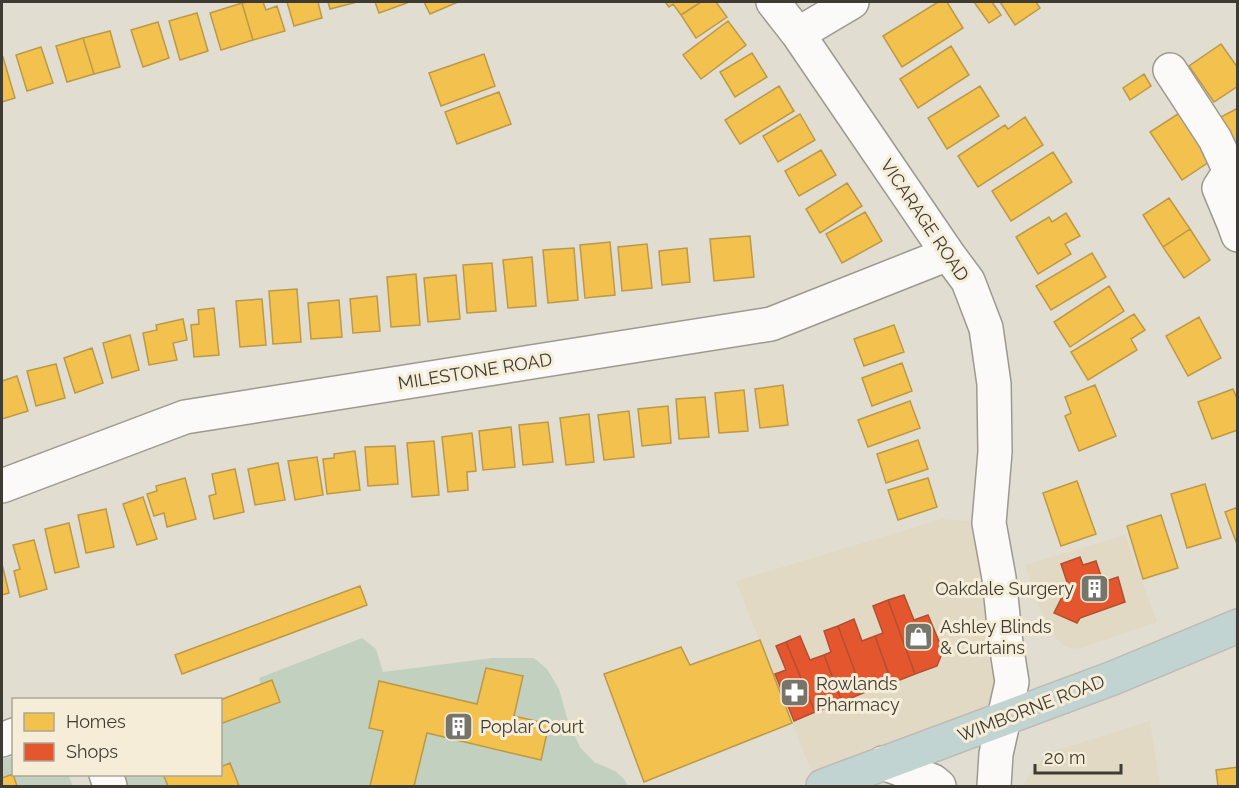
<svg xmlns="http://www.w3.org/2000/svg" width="1239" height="788" font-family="Raleway,sans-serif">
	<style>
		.built { fill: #e1d9c4 }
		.green { fill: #c2d1bf }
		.homes { fill: #f2c14e; stroke: #bc9946; stroke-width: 1.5 }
		.shops { fill: #e4572e; stroke: #b24f30; stroke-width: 1.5 }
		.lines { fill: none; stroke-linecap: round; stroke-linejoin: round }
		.minor-casing { stroke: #9d9990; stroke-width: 36 }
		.highway-casing { stroke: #bcbab3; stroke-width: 36 }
		.minor { stroke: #fbfaf8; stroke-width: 33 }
		.highway { stroke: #c1d4d2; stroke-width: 33 }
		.labels { text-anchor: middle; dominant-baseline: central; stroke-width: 6; stroke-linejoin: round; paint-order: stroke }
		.street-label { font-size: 18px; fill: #3e3b33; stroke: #f5edd8 }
		.poi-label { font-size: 18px; fill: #3e3b33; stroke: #f5edd8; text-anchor: start }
	</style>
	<rect width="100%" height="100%" fill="#e2ddd1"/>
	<path class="built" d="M942,519L989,523L1004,719L817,786L736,581Z
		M1125,535L1157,622L1078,649L1066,647L1056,638L1040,609L1025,565Z
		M1150,721L1160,786H1022L1033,769L1044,758L1057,750Z"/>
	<path class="green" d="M362,638L376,649L383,672L492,658H534L547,669L559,689L567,718L580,747L594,762L615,771L624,779L628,786H128L123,775L220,774L221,707L263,693L259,678Z
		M13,757L14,774L66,775L69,777L73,786H2V759Z"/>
	<path class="homes" d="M248,2H263L266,10L277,6L285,31L253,40L242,3Z
		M287,2H318L322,18L294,26Z
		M328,2H357L330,9Z
		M375,2H407V3L379,13Z
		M424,2H458L430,14Z
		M665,2H701L681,15L673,4L669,7Z
		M701,2H716L727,17L696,38L681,15Z
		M938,2H947L963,28L902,67L883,36Z
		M974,2H992L1001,15L989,23Z
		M1000,2H1036L1040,8L1015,25Z
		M242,3L253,40L221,50L210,13Z
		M197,13L208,51L180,60L169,21Z
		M728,21L746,45L701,79L683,55Z
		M158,22L169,58L143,67L131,30Z
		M110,31L120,67L94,74L83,38Z
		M83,38L94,74L67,82L56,46Z
		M1221,44L1238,68V86L1214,102L1189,66Z
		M951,46L969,75L918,108L900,79Z
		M41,47L53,83L27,91L16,55Z
		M752,53L767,77L735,97L720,72Z
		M484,54L495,86L441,106L429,73Z
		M2,57H3L15,98L2,102Z
		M1144,74L1151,86L1130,100L1123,88Z
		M779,86L794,111L740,144L725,120Z
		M980,86L999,116L947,149L928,118Z
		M499,92L511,124L457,144L445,112Z
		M1238,108V165L1215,120Z
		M1181,112L1212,160L1182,180L1150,132Z
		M800,114L815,140L778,162L763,136Z
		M1025,117L1043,145L978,187L958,156L1005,125L1008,129Z
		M821,150L836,175L799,196L785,171Z
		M1053,152L1072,182L1011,221L992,191Z
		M847,183L862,206L820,233L806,209Z
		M1169,198L1190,229L1163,247L1143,215Z
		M865,212L882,241L842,263L826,234Z
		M1066,213L1080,236L1065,244L1071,254L1038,274L1016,237L1049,217L1052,222Z
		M1190,229L1210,260L1184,278L1163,247Z
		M750,236L754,277L714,281L710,239Z
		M610,242L615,295L585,298L580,245Z
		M647,244L652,288L622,291L618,247Z
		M574,248L578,300L548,303L543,250Z
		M687,248L690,282L662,285L659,251Z
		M1092,253L1106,277L1051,310L1036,286Z
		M532,257L536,306L508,308L503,260Z
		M492,263L496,311L467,313L463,265Z
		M416,274L420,325L391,327L387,277Z
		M456,275L460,319L428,322L424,278Z
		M1109,286L1124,311L1070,347L1054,322Z
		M297,289L301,342L273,344L269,291Z
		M377,296L380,331L353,333L350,299Z
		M262,299L266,345L240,347L236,301Z
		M339,300L342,337L311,339L308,303Z
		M214,308L219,355L194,357L191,325L199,324L198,310Z
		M1134,314L1145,330L1131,339L1137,350L1088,380L1071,352Z
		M1199,317L1221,358L1188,376L1166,336Z
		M183,319L187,340L173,343L177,360L149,365L143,333L157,330L156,325Z
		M894,325L904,352L864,366L854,339Z
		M130,335L139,370L112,378L103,343Z
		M92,348L103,383L75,393L64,358Z
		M902,363L912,391L872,406L862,378Z
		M56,364L65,398L36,406L27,371Z
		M17,376L28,411L2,419V381Z
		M783,385L788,425L760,428L755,389Z
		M1095,385L1116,436L1079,451L1065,416L1071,413L1065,397Z
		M1233,389L1238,401V430L1212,439L1198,402Z
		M744,390L748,431L719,433L715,393Z
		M705,397L709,437L679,439L676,399Z
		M910,401L920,428L868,447L858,420Z
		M668,406L671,443L642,446L638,409Z
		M629,411L634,457L604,460L598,415Z
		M589,414L594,462L566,465L560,418Z
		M548,422L553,462L523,465L519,425Z
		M511,427L515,467L483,470L479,431Z
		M472,433L476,471L467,472L468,490L448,492L442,437Z
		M918,440L928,469L886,483L877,454Z
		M434,441L439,495L412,497L407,443Z
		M395,446L398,484L368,486L365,447Z
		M355,451L360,490L327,494L323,459L334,458V454Z
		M317,457L323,495L295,500L288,461Z
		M278,463L285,500L255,505L248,469Z
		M235,469L244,512L214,519L209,496L216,494L212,474Z
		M185,478L196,519L167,527L164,513L154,516L147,494L157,491L156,486Z
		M928,478L937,507L898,520L888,490Z
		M1077,481L1096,534L1061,546L1043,493Z
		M1205,484L1221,538L1187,548L1171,494Z
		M143,497L157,539L137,545L123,504Z
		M1238,507V547L1225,512Z
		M106,509L114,547L86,553L78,515Z
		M1161,515L1178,568L1143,579L1127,526Z
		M69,523L79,567L55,573L45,529Z
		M34,540L47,589L20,597L14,571L20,569L13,545Z
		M2,564L9,593L2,595Z
		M360,586L367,605L182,674L175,655Z
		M760,640L792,723L644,782L604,674L681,647L690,665Z
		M486,668L523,676L514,716L549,724L541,760L427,733L414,786H370L383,731L369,728L379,681L477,704Z
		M272,680L280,702L220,724V700Z
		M230,763L239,786H168L163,774H220V767Z
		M1238,767V786H1218L1216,770Z
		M13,774L17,786H2V778Z"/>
	<path class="shops" d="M1080,557L1083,565L1096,561L1103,582L1118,577L1125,602L1080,618L1077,623L1054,613L1062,597L1071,594L1061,564Z
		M904,595L914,620L928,615L943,651L937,666L915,674L888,600Z
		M888,600L915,674L892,683L875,636L883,633L873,606Z
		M854,619L862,641L875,636L892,683L863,693L838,626Z
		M838,626L863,693L842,702L824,655L831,652L824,631Z
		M800,636L810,660L824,655L842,702L815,712L786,642Z
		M786,642L815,712L794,721L775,674L786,670L776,646Z"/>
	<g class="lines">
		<defs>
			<path id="minor" d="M773,2L798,34L948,254L968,281L986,328L994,384L995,452L989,523L999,578L1006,644L1012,682L996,754L994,786
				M798,34L852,2
				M1170,70L1215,139L1230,171L1219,188L1234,224L1238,235
				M2,486L185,417L771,324L948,254
				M2,740L14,735
				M883,763L933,781L939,786
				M106,774L110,786"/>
			<path id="highway" d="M823,786L1113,678L1238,626"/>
		</defs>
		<use href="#minor" class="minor-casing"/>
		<use href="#highway" class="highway-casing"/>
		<use href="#minor" class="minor"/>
		<use href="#highway" class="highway"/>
	</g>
	<defs>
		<symbol id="building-square" viewBox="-11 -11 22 22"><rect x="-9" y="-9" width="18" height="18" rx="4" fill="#77746a" stroke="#f5edd8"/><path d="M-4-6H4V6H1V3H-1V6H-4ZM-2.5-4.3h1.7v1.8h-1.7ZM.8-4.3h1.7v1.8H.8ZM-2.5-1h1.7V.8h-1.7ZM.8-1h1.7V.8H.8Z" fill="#fff"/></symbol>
		<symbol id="shop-square" viewBox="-11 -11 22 22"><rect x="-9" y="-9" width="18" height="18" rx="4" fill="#77746a" stroke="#f5edd8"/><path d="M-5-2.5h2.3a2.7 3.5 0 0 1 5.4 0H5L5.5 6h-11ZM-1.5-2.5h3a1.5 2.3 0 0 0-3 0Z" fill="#fff"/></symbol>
		<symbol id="pharmacy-square" viewBox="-11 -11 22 22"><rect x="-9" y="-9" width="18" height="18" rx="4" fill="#77746a" stroke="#f5edd8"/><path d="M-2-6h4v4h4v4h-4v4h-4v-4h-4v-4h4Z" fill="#fff"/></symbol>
	</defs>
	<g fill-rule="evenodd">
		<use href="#building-square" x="1078" y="572" width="33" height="33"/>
		<use href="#shop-square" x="902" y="620" width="33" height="33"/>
		<use href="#pharmacy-square" x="778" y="676" width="33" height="33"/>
		<use href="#building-square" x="442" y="710" width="33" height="33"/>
	</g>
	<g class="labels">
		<g class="street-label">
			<text transform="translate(925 220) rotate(56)">VICARAGE ROAD</text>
			<text transform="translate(475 371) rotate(-9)">MILESTONE ROAD</text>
			<text transform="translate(1031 708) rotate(-21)">WIMBORNE ROAD</text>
		</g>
		<g class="poi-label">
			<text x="1074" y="588" text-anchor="end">Oakdale Surgery</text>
			<text x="940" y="626">Ashley Blinds<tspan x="940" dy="21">&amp; Curtains</tspan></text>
			<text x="816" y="683">Rowlands<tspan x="816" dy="21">Pharmacy</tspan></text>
			<text x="480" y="726">Poplar Court</text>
		</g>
	</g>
	<rect width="1239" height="788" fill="none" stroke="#3e3b33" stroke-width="6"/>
	<rect x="12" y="698" width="210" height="78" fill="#f5edd8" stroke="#aca696" stroke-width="1.5"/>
	<rect x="24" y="713" width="30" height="18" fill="#f2c14e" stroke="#aca696" stroke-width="1.5"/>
	<text x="66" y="728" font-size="18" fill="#3e3b33">Homes</text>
	<rect x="24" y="743" width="30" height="18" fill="#e4572e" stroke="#aca696" stroke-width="1.5"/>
	<text x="66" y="758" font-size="18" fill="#3e3b33">Shops</text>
	<path d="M1035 764v9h86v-9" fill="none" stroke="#3e3b33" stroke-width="3"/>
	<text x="1044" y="764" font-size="18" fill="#3e3b33" stroke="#f5edd8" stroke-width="4.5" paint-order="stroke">20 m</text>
</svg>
